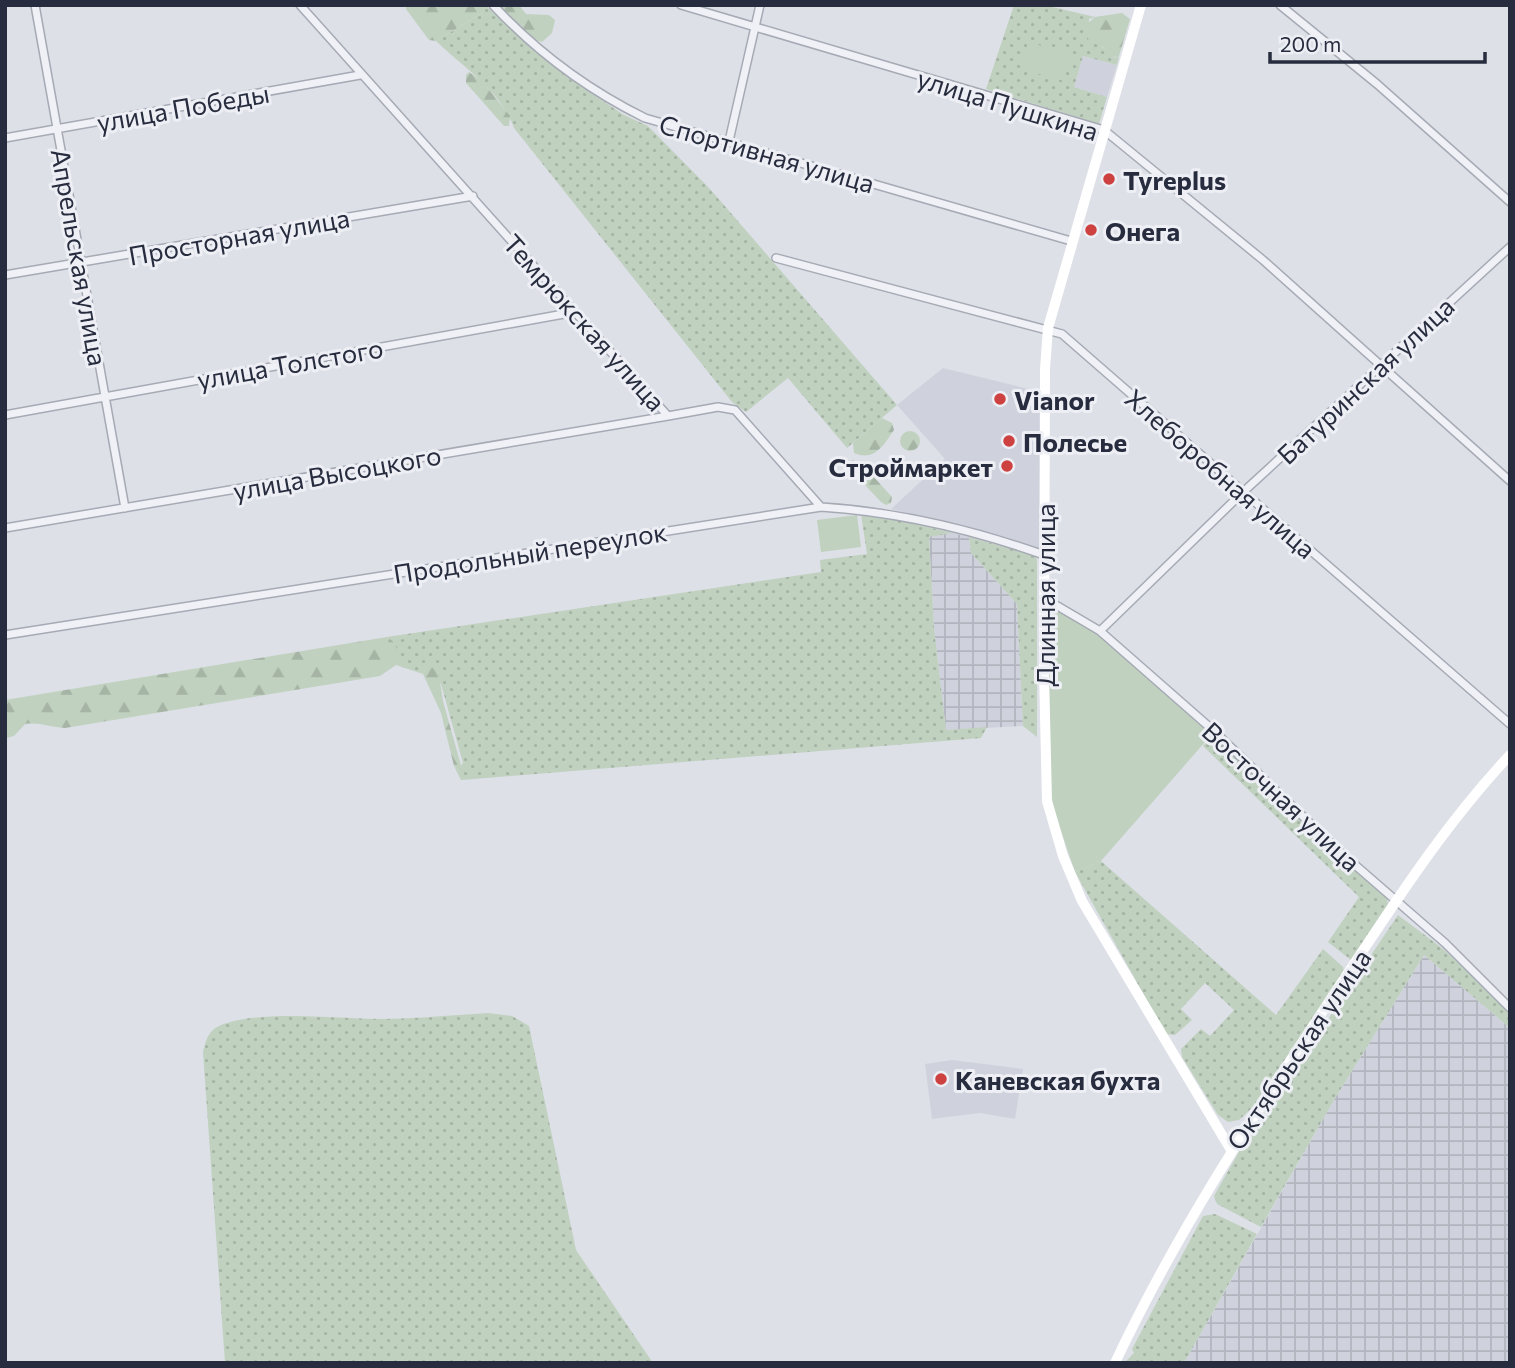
<svg xmlns="http://www.w3.org/2000/svg" width="1515" height="1368" font-family="Commissioner,sans-serif">
	<style>
		.built { fill: #cfd2dc }
		.industrial { fill: url(#industrial-grid) }
		.grass { fill: url(#grass-dots) }
		.forest { fill: url(#forest-firs) }
		.green { fill: #c0d1bf }
		.lines { fill: none; stroke-linecap: round; stroke-linejoin: round }
		.street-casing { stroke: #a6aab4; stroke-width: 10 }
		.street { stroke: #f0f1f6; stroke-width: 7 }
		.secondary { stroke: #fff; stroke-width: 10 }
		.poi-dot { fill: #cd4241; stroke: #edeff5; stroke-width: 2.5 }
		.labels { text-anchor: middle; dominant-baseline: central; stroke-width: 6; stroke-linejoin: round; paint-order: stroke }
		.street-label { font-size: 26px; fill: #272c3e; stroke: #edeff5 }
		.poi-label { font-size: 26px; font-weight: bold; fill: #272c3e; stroke: #edeff5; text-anchor: start }
	</style>
	<defs>
		<pattern id="industrial-grid" width="8" height="8" patternUnits="userSpaceOnUse" patternTransform="scale(1.75)"><rect width="8" height="8" fill="#cfd2dc"/><path d="M0 4h8M4 0v8" fill="none" stroke="#b2b4be"/></pattern>
		<pattern id="grass-dots" width="8" height="8" patternUnits="userSpaceOnUse" patternTransform="scale(1.75)"><rect width="8" height="8" fill="#c0d1bf"/><path d="M2 2h.1M6 6h.1" fill="none" stroke="#a5b4a5" stroke-width="1.8" stroke-linecap="round"/></pattern>
		<pattern id="forest-firs" width="22" height="20" patternUnits="userSpaceOnUse" patternTransform="scale(1.75)"><rect width="22" height="20" fill="#c0d1bf"/><path d="M5 1l3.5 6h-7zM16 11l3.5 6h-7z" fill="#a5b4a5"/></pattern>
	</defs>
	<rect width="100%" height="100%" fill="#dde0e7"/>
	<path class="built" d="M1083,56L1117,65L1107,97L1074,87Z
		M943,368L1041,392V550L975,529L891,509L945,459L897,405Z
		M952,1060L1023,1069L1015,1119L980,1113L932,1119L925,1064Z"/>
	<path class="industrial" d="M952,533L969,537L971,553L1017,604L1023,726L946,730L934,628L929,536Z
		M1424,955L1510,1028V1363H1184L1334,1100Z"/>
	<path class="grass" d="M485,5L567,77L624,115L648,126L710,189L897,405L847,448L788,378L746,412L732,402L514,128C501,91 463,67 436,41L485,11Z
		M1014,5H1044L1095,17L1089,19L1088,40L1100,45L1114,58L1119,56L1117,65L1083,56L1074,87L1107,97L1099,124L986,89Z
		M861,514L893,518L952,533L929,537L934,628L946,730L987,727L981,738L461,780L454,766L458,770L463,763L441,684L426,668L423,674L396,665C398,655 396,642 387,637L821,572L820,560L867,554Z
		M969,537L1033,555L1037,559V737L1023,726L1017,604L971,553Z
		M1212,734L1387,898L1388,904L1351,960L1328,942L1359,897L1203,746Z
		M1101,861L1276,1015L1323,949L1343,967L1344,972L1252,1108L1239,1120L1228,1122L1218,1115L1182,1057L1181,1049L1201,1029L1210,1036L1234,1010L1205,983L1181,1009L1192,1020L1175,1035L1166,1034L1075,872Z
		M1398,915L1442,948L1510,1012V1028L1424,955L1334,1100L1261,1227L1217,1204L1214,1196L1240,1150Z
		M488,1013L512,1016L529,1026L576,1250L653,1363H225L203,1052C206,1040 208,1031 219,1026C257,1009 338,1019 380,1019C416,1019 453,1015 488,1013Z
		M1215,1214L1257,1234L1184,1363H1124L1134,1353L1132,1349L1203,1216Z"/>
	<path class="forest" d="M406,5H485V11L436,41L429,40L406,9Z
		M496,5H519L526,14L549,15L555,20L552,33L542,42C532,40 524,35 521,25H515Z
		M1122,13L1130,19L1119,56L1111,58L1103,47L1088,40L1083,27L1095,17Z
		M469,72L483,82L510,116L509,126H504L466,83V75Z
		M882,418L892,423L894,430C884,445 874,462 854,453L853,443Z
		M900 441a10 10 0 1 1 20 0a10 10 0 1 1-20 0Z
		M852,460L862,464L892,497L891,503L886,505L881,502L849,468Z
		M387,637C398,643 399,653 396,665L380,676L65,728C50,727 39,722 25,724L14,736L5,738V700Z
		M431,667L438,669L443,701L462,769L458,770L454,766L441,713L423,674L426,668Z"/>
	<path class="green" d="M1028,42L1071,54L1064,81L1021,69Z
		M857,515L861,547L821,552L817,520Z
		M1056,610L1101,635L1212,734L1101,861L1075,872L1051,802L1049,787L1048,614Z"/>
	<g class="lines">
		<defs>
			<path id="street" d="M35,5L125,508
				M300,5L668,416L718,407L735,410L821,507C899,512 971,529 1044,555
				M493,5C536,51 588,90 645,118L1071,241
				M681,5L1104,130L1263,260L1510,481
				M1280,5L1377,84L1510,202
				M5,138L360,75
				M729,141L760,5
				M776,258L1062,334L1510,724
				M5,275L473,196
				M5,415L575,312
				M5,528L668,416
				M1044,598L1100,631L1214,731L1339,851L1445,943L1510,1008
				M1100,631L1242,493L1510,247
				M5,635L821,507"/>
		</defs>
		<use href="#street" class="street-casing"/>
		<use href="#street" class="street"/>
		<path class="secondary" d="M1141,5L1048,328L1045,369L1044,672L1047,801L1063,856L1082,901L1231,1150
			M1115,1363C1176,1233 1255,1114 1334,994C1389,912 1442,827 1510,755"/>
	</g>
	<g class="poi-dot">
		<circle cx="1109" cy="179" r="7"/>
		<circle cx="1091" cy="230" r="7"/>
		<circle cx="1000" cy="399" r="7"/>
		<circle cx="1009" cy="441" r="7"/>
		<circle cx="1007" cy="466" r="7"/>
		<circle cx="941" cy="1079" r="7"/>
	</g>
	<g class="labels">
		<g class="street-label">
			<text transform="translate(1008 104) rotate(17)">улица Пушкина</text>
			<text transform="translate(183 107) rotate(-10)">улица Победы</text>
			<text transform="translate(767 153) rotate(16)">Спортивная улица</text>
			<text transform="translate(239 236) rotate(-10)">Просторная улица</text>
			<text transform="translate(80 257) rotate(80)">Апрельская улица</text>
			<text transform="translate(585 322) rotate(48)">Темрюкская улица</text>
			<text transform="translate(290 363) rotate(-10)">улица Толстого</text>
			<text transform="translate(1365 380) rotate(-43)">Батуринская улица</text>
			<text transform="translate(337 472) rotate(-10)">улица Высоцкого</text>
			<text transform="translate(1221 473) rotate(41)">Хлеборобная улица</text>
			<text transform="translate(530 552) rotate(-9)">Продольный переулок</text>
			<text transform="translate(1044 595) rotate(-90)">Длинная улица</text>
			<text transform="translate(1282 796) rotate(43)">Восточная улица</text>
			<text transform="translate(1298 1049) rotate(-56)">Октябрьская улица</text>
		</g>
		<g class="poi-label">
			<text x="1123" y="179">Tyreplus</text>
			<text x="1105" y="230">Онега</text>
			<text x="1014" y="399">Vianor</text>
			<text x="1023" y="441">Полесье</text>
			<text x="993" y="466" text-anchor="end">Строймаркет</text>
			<text x="955" y="1079">Каневская бухта</text>
		</g>
	</g>
	<rect width="1515" height="1368" fill="none" stroke="#272c3e" stroke-width="14"/>
	<path d="M1270 52v10h215v-10" fill="none" stroke="#272c3e" stroke-width="3.5"/>
	<text x="1280" y="52" font-size="21" fill="#272c3e" stroke="#edeff5" stroke-width="5" paint-order="stroke">200 m</text>
</svg>
